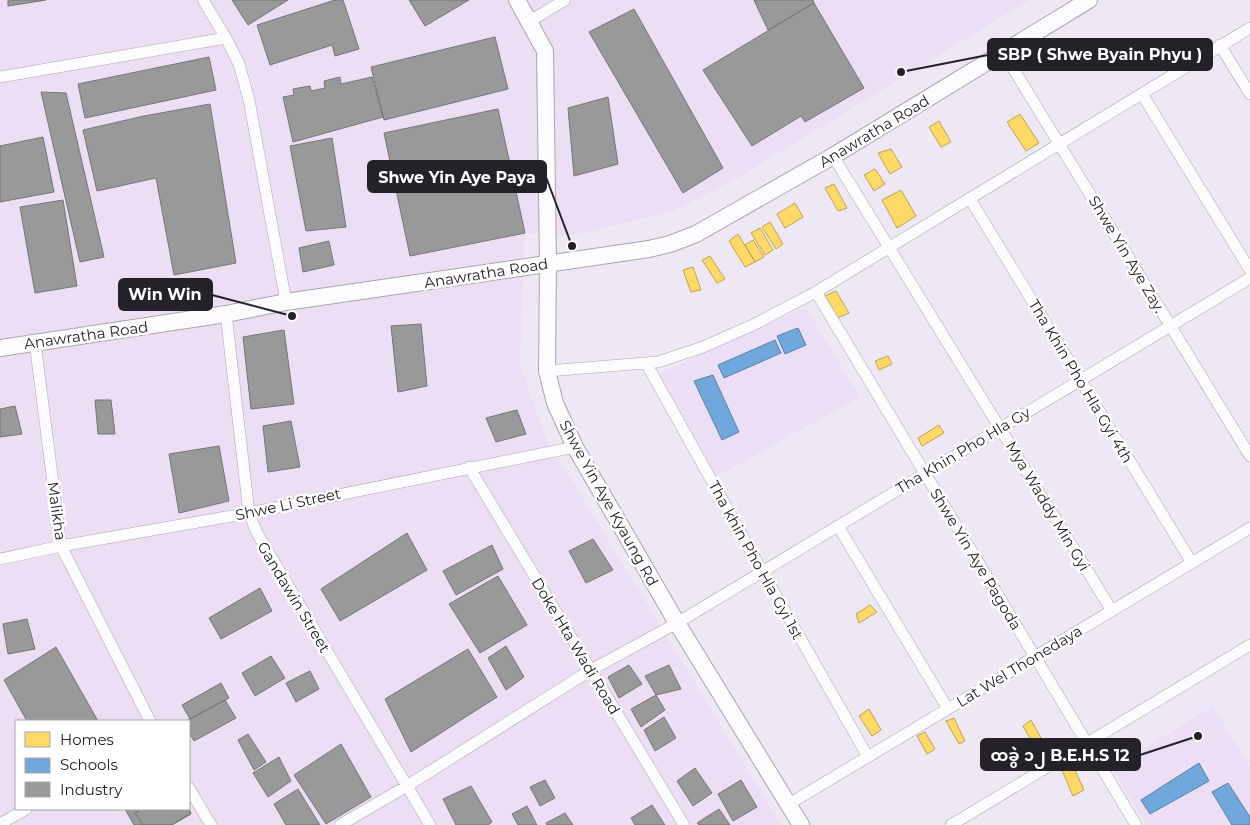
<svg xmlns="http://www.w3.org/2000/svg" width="1250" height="825" font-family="Montserrat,'Noto Sans Myanmar',sans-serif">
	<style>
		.built { fill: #ebdef5; fill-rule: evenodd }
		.homes { fill: #ffd966; stroke: #bea254 }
		.schools { fill: #6fa8dc; stroke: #5980a6 }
		.industry { fill: #999; stroke: #767577 }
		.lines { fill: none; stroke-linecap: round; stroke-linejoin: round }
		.street-casing { stroke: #aaa5af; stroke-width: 12 }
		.secondary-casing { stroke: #aaa5af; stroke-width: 18 }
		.street { stroke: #fcfbfd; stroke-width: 11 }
		.secondary { stroke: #fcfbfd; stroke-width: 16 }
		.labels { text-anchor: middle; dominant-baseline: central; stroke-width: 5; stroke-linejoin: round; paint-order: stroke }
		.street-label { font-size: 15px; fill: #252129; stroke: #fff }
		.leader { fill: none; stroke: #252129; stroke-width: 2 }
		.callout-dot { fill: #252129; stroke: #fff; stroke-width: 2 }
		.callout { fill: #252129; stroke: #252129; stroke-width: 2 }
		.callout-label { font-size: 16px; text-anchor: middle; font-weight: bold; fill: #fff }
	</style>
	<rect width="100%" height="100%" fill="#eee7f4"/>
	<path class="built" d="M0,0H1029L736,179L671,212L571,235L525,233L520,365L545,436L781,825H0ZM16,721H189V809H16Z
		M806,308L860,397L717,476L659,373Z
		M1213,706L1250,767V825H1147L1112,769Z"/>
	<path class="homes" d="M1020,114L1039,143L1026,151L1007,122Z
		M939,121L951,142L941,147L929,127Z
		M891,149L902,167L890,174L878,153Z
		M875,169L885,184L874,191L864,175Z
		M834,184L847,208L838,211L825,188Z
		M901,190L916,216L897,228L882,200Z
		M795,203L803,217L785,228L777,214Z
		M770,222L783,244L776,249L762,227Z
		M760,228L773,250L765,255L751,233Z
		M738,234L755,262L745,267L729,241Z
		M753,240L764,257L755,262L745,245Z
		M710,256L725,279L717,283L702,260Z
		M693,267L701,290L691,292L683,270Z
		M836,291L849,313L838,318L825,296Z
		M888,356L892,364L879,370L875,361Z
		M939,425L944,433L922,446L918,438Z
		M870,605L877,612L859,623L856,614Z
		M869,709L881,730L872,736L859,716Z
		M954,718L965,741L959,744L946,721Z
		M1031,720L1048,750L1039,754L1023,726Z
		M925,732L935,749L927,754L917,736Z
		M1073,766L1084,790L1073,796L1062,770Z"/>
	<path class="schools" d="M798,328L806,345L785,354L777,336Z
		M775,340L781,353L724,378L718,365Z
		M713,375L739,432L722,440L694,381Z
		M1199,763L1209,781L1150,814L1141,800Z
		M1228,783L1250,817V825H1232L1212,792Z"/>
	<path class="industry" d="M8,0H46L8,6Z
		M232,0H288L248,25Z
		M335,0H343L359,49L335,56L332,45L270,65L257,25Z
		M409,0H469L425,26Z
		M754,0H813L814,3L768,30Z
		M814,3L864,88L805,122L801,116L752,146L703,70Z
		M634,9L723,168L683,193L589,32Z
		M495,37L508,89L384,120L371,67Z
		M209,57L216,90L85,118L78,84Z
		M340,77L341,84L372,77L383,117L293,142L283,97L294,95L293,89L310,86L311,91L325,88L324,81Z
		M41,92L66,93L104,257L80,262Z
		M608,97L618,164L574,176L568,108Z
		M210,104L236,263L174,275L156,178L97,191L83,130L144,116Z
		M498,109L525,233L410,256L384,133Z
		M43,137L54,192L0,202V146Z
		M332,138L346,227L306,231L290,146Z
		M63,200L77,286L35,293L20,207Z
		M329,241L334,265L303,272L299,248Z
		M421,324L427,386L398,392L391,326Z
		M284,330L294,404L251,409L243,337Z
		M95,400H111L115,434H98Z
		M15,406L22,434L0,437V409Z
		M517,410L526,434L496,442L486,418Z
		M291,421L300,467L268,472L263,426Z
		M219,446L229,501L179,513L169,454Z
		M407,533L427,570L340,621L321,589Z
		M593,539L613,570L586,583L569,551Z
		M492,545L503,569L456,595L443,571Z
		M498,576L527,625L480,653L449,604Z
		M260,588L272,611L221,639L209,618Z
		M27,619L35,649L8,654L3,624Z
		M506,646L524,677L506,690L488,658Z
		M56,647L98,721H27L4,680Z
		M468,649L497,697L411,752L385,699Z
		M271,656L285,678L255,696L242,673Z
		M629,665L642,684L619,698L608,677Z
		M669,665L681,689L656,695L645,676Z
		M310,671L319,689L296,702L286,683Z
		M221,683L229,698L190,719L182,705Z
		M656,695L665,710L641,727L631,709Z
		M225,700L236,718L194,741L189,732V721H186Z
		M664,717L676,738L655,751L644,730Z
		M248,734L266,762L254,770L238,740Z
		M341,744L371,797L326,824L294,775Z
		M279,757L291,781L268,797L253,773Z
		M695,768L712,793L693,806L677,781Z
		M545,780L555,798L540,806L530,787Z
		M741,780L757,807L733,821L718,794Z
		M471,786L492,822L488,825H456L443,799Z
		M298,789L320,825H286L274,804Z
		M652,805L665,825H635L631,818Z
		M527,806L537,825H518L512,814Z
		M125,809H189L191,813L171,825H134Z
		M142,809H188L191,814L172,825H143L135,813Z
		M719,809L730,825H699L697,823Z
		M565,813L573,825H547L546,823Z"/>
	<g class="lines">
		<defs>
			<path id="street" d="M203,0L226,38L239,64L249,100L286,302
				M530,21L565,0
				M1220,45L1250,94
				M1003,52L1250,456
				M0,77L226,38
				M1142,94L1250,270
				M833,156L1112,611
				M970,199L1192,563
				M816,292L1136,825
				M226,314L249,513L257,533L430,825
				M35,342L61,546L150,721
				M646,363L762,571L868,757
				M547,371L658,362L703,347L755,324L816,292L1250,28
				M469,467L684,825
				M838,526L948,709
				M0,559L61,546L249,513L575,447
				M189,788L211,825
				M789,804L1250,528
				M0,824L26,809
				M340,825L407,786L591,670L677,623L1250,278
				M951,825L1250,645"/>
			<path id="secondary" d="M517,0L545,51L548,263L547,371L555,403L575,447L677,623L801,825
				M0,348L226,314L286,302L649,249L670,244L696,234L833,156L1089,0"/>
		</defs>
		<use href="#street" class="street-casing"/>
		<use href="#secondary" class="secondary-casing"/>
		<use href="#street" class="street"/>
		<use href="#secondary" class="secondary"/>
	</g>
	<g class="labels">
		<g class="street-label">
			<text transform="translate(874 131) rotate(-31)">Anawratha Road</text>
			<text transform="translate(1127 254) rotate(59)">Shwe Yin Aye Zay.</text>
			<text transform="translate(486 273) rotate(-9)">Anawratha Road</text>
			<text transform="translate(86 335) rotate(-8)">Anawratha Road</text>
			<text transform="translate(1081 381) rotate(59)">Tha Khin Pho Hla Gyi 4th</text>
			<text transform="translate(963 450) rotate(-31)">Tha Khin Pho Hla Gy</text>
			<text transform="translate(609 503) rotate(61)">Shwe Yin Aye Kyaung Rd</text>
			<text transform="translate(288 504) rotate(-12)">Shwe Li Street</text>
			<text transform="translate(1048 506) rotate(59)">Mya Waddy Min Gyi</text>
			<text transform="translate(57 511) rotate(82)">Malikha</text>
			<text transform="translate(976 559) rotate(59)">Shwe Yin Aye Pagoda</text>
			<text transform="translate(756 560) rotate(61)">Tha khin Pho Hla Gyi 1st</text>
			<text transform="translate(294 597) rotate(59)">Gandawin Street</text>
			<text transform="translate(576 646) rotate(59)">Doke Hta Wadi Road</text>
			<text transform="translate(1019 666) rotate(-31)">Lat Wel Thonedaya</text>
		</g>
	</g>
	<path class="leader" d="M901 72L988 55M572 246L546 177M292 316L212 295M1198 736L1140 755"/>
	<g class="callout-dot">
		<circle cx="901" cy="72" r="5"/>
		<circle cx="572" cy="246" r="5"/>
		<circle cx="292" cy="316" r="5"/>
		<circle cx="1198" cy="736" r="5"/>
	</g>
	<g class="callout">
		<rect x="988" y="39" width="224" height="31" rx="5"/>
		<rect x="368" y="161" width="178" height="31" rx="5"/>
		<rect x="119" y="279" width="93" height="31" rx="5"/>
		<rect x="981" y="739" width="159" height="31" rx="5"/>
	</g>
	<g class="callout-label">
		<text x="1100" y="60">SBP ( Shwe Byain Phyu )</text>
		<text x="457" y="183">Shwe Yin Aye Paya</text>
		<text x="165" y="300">Win Win</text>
		<text x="1060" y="761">ထခွဲ ၁၂ B.E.H.S 12</text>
	</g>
	<rect x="15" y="720" width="175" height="90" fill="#ffffff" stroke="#a8a6a9"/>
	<rect x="25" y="732" width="25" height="15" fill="#ffd966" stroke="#a8a6a9"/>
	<text x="60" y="745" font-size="15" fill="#252129">Homes</text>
	<rect x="25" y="758" width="25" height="15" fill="#6fa8dc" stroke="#a8a6a9"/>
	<text x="60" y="770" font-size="15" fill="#252129">Schools</text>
	<rect x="25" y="782" width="25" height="15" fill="#999999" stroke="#a8a6a9"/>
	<text x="60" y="795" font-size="15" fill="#252129">Industry</text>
</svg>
